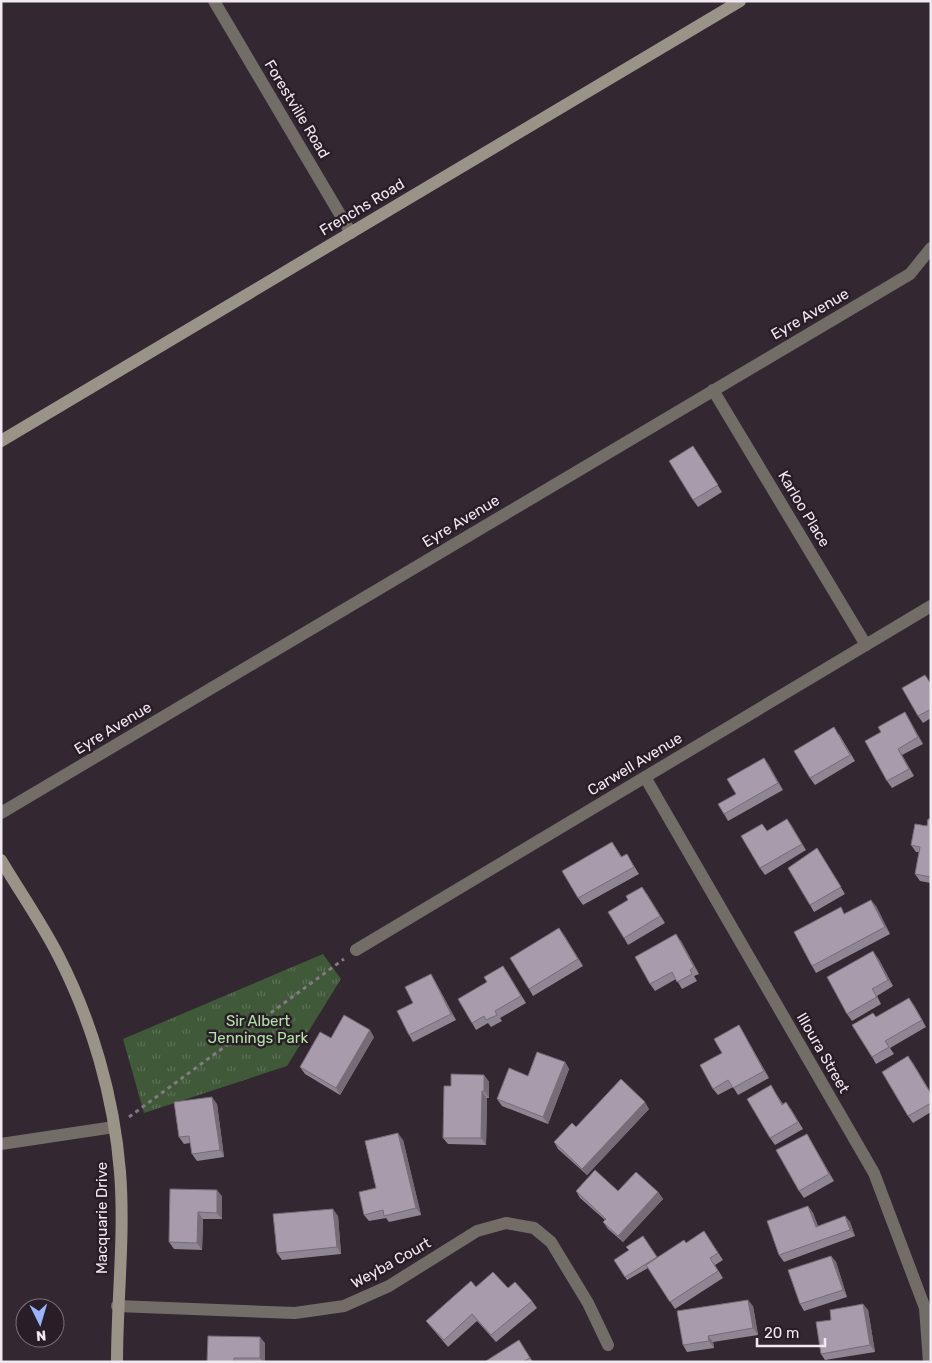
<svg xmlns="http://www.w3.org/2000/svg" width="932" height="1363" font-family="Rubik,sans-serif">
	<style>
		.park { fill: url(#park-tufts) }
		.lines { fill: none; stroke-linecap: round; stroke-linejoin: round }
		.path { stroke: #847983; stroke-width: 3; stroke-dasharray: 4 4; stroke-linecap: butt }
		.street { stroke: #726e67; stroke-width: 12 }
		.secondary { stroke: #9a9388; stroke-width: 12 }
		.wall { fill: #908593 }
		.shaded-wall { fill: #766c78 }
		.building { fill: #a89bab; stroke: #766c78 }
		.labels { text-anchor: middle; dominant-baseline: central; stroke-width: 5; stroke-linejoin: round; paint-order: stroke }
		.street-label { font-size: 15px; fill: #f1e9f1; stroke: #291d28 }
		.park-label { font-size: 15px; fill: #b2e3a4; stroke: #291d28 }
	</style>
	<defs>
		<pattern id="park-tufts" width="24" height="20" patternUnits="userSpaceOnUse" patternTransform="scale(1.25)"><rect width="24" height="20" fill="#405939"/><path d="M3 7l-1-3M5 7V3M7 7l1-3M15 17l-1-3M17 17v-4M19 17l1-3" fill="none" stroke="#5c7156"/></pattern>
	</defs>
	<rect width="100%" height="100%" fill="#332732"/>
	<path class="park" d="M323,954L341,979L287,1066L144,1113L123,1039Z"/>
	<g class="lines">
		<path class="path" d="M129,1117L344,959"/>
		<path class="street" d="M214,1L351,233
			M713,390L866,645
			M645,777L874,1173L925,1308L929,1362
			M1,813L910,274L931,248
			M356,950L931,606
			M1,1144L114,1127
			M117,1306L295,1313L344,1306L389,1286L477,1231L506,1223L534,1228L551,1242L588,1303L608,1345"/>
		<path class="secondary" d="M1,441L740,1
			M1,860C20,892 41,922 58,955C92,1021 114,1097 120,1172C125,1235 117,1299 117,1362"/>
	</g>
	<path class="wall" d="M693,446L722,492L698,507L693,500Z
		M931,682V718L923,723L918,716Z
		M909,719L923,744L902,755L914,776L892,788L887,781L865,741Z
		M839,734L855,761L815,785L810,778Z
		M764,758L783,790L728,821L724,814L736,794Z
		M787,819L806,850L765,875L760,868L762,824L767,831Z
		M931,819V883L920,881L915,874L919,852H916L911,845L927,826Z
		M612,842L622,857L631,861L639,874L583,905L578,898Z
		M817,848L845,894L814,912L810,905Z
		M647,894L665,923L628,945L624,938L628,900Z
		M876,906L890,934L816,973L812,966L845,913Z
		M564,935L583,966L533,996L529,989Z
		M681,941L699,974L694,976L697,981L682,989L676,979L655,991L650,984Z
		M878,958L893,986L877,996L881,1004L852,1021L847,1014Z
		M503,966L526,1003L500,1018L502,1021L491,1027L488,1023L476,1030L472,1023L487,982Z
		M435,981L456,1020L413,1042L409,1035L413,1003Z
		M914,1005L926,1027L890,1048L894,1054L876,1064L872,1057L876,1017Z
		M739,1025L743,1032L769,1078L738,1095L733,1087L718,1095L713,1089L722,1053Z
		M374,1037L340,1095L305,1074L300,1067L331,1038Z
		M565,1062L569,1069L548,1124L502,1106L497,1099L528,1076Z
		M913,1063L931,1093V1112L913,1123L908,1116Z
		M484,1075L489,1082V1098H487L486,1145L448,1144L443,1138L451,1086Z
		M775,1092L783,1104L791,1109L803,1129L775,1145L770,1138Z
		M217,1104L224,1157L197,1161L192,1154L190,1143L184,1144L179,1137Z
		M649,1109L587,1175L558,1149L554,1142L576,1127Z
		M807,1134L811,1141L834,1181L804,1198L799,1191Z
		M403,1140L421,1215L389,1222L386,1218L369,1221L364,1215L376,1188Z
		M170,1189L222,1196V1219H203L202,1250L174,1249L169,1242Z
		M576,1191L658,1192L663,1199L623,1242L608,1229L603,1222L605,1220L580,1198Z
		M808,1206L813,1213L818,1226L845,1216L850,1222L855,1236L784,1262L779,1255Z
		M338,1216L341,1254L282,1260L277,1253Z
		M704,1231L723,1260L715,1265L723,1278L675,1309L648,1268L627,1280L614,1260L657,1257L686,1243Z
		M831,1256L836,1262L847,1297L804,1311L800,1304Z
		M476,1287L508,1288L532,1301L537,1308L496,1342L477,1321L448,1347L431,1327L426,1321Z
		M863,1304L868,1310L875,1352L825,1360L821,1354L831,1320Z
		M753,1306L758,1335L713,1342L714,1348L687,1352L683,1345Z
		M519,1340L533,1362H487Z
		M265,1343V1362H207Z"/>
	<path class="shaded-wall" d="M905,712L909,719L923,744L918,737Z
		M898,749L902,755L914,776L909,769Z
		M764,758L769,765L783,790L778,783Z
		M787,819L792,826L806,850L802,844Z
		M642,887L647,894L665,923L660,916Z
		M871,900L876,906L890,934L885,927Z
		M559,928L564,935L583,966L578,959Z
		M676,934L681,941L699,974L694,967Z
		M873,951L878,958L893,986L888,980Z
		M503,966L508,973L526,1003L521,996Z
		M431,974L435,981L456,1020L451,1014Z
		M909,998L914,1005L926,1027L922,1020Z
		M739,1025L743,1032L769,1078L764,1071Z
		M370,1030L374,1037L340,1095L336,1088Z
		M908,1056L913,1063L931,1094Z
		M565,1062L569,1069L548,1124L543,1117Z
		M484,1075L489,1082V1098L484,1091Z
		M482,1091L487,1098L486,1145L481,1138Z
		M212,1097L217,1104L224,1157L220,1150Z
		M645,1102L649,1109L587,1175L582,1169Z
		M398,1133L403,1140L421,1215L416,1208Z
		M807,1134L811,1141L834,1181L829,1174Z
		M217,1190L222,1196V1219L217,1213Z
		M658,1192L663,1199L623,1242L618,1236Z
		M808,1206L813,1213L820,1233L816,1227Z
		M333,1209L338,1216L341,1254L337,1247Z
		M198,1212L203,1219L202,1250L197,1243Z
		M845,1216L850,1222L855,1236L850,1230Z
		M831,1256L836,1262L847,1297L843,1290Z
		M748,1300L753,1306L758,1335L753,1328Z
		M863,1304L868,1310L875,1352L870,1345Z
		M708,1336L713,1342L714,1348L709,1341Z
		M260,1337L265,1343V1362H262L260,1358Z"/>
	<path class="building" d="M693,446L718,485L693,500L669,461Z
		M925,675L931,684V709L918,716L902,688Z
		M905,712L918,737L898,749L909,769L887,781L865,741L881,732L878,727Z
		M834,727L850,755L810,778L794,751Z
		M764,758L778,783L724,814L718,804L736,794L727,779Z
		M787,819L802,844L760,868L741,836L762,824L767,831Z
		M928,819H931V877L915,874L920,847L911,845L915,824L927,826Z
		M612,842L621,857L627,854L634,867L578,898L562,871Z
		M817,848L841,887L810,905L788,868Z
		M642,887L660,916L624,938L608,912L628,900L626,896Z
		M871,900L885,927L812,966L794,932L841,907L844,914Z
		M559,928L578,959L529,989L510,958Z
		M676,934L694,967L690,970L692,974L677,982L672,972L650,984L635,957Z
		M873,951L888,980L872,989L877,997L847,1014L827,977Z
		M503,966L521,996L495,1011L497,1015L486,1020L484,1016L472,1023L458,999L487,982L484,977Z
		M431,974L451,1014L409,1035L397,1011L413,1003L405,987Z
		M909,998L922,1020L885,1041L889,1047L872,1057L852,1025L873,1013L876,1017Z
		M344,1015L370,1030L336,1088L300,1067L320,1032L331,1038Z
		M739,1025L764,1071L733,1088L728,1080L713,1089L700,1065L722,1053L714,1039Z
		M537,1052L565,1062L543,1117L497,1099L509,1068L528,1076Z
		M908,1056L931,1094V1103L908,1116L882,1072Z
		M451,1074L484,1075V1091H482L481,1138H443L444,1086H451Z
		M621,1079L645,1102L582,1169L554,1142L572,1123L576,1127Z
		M771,1085L782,1105L786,1102L798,1122L770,1138L747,1099Z
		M212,1097L220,1150L192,1154L189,1136L179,1137L174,1102Z
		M398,1133L416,1208L384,1216L383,1210L364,1215L359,1192L376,1188L365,1141Z
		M807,1134L829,1174L799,1191L776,1150Z
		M595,1170L618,1191L636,1172L658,1192L618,1236L603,1222L606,1219L576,1191Z
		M170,1189L217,1190V1213L198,1212L197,1243L169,1242Z
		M808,1206L816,1227L845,1216L850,1230L779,1255L767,1221Z
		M333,1209L337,1247L277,1253L273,1214Z
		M704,1231L718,1253L710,1258L718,1271L670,1302L646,1265L684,1240L686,1243Z
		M643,1236L657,1257L625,1277L614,1260L629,1250L626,1247Z
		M831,1256L843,1290L800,1304L788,1270Z
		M493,1272L508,1288L515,1282L532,1301L491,1335L472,1314L444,1340L426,1321L471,1281L476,1287Z
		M748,1300L753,1328L708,1336L709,1341L683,1345L677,1311Z
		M863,1304L870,1345L821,1354L816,1322L831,1320L830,1310Z
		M208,1336L260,1337V1358H234V1362H207Z
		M519,1340L530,1358L524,1361L525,1362H487L486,1361Z"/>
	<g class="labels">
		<g class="street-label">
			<text transform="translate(297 109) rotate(59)">Forestville Road</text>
			<text transform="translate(362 207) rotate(-31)">Frenchs Road</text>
			<text transform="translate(810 314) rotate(-30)">Eyre Avenue</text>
			<text transform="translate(804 509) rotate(59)">Karloo Place</text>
			<text transform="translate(461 521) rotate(-31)">Eyre Avenue</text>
			<text transform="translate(113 728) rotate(-31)">Eyre Avenue</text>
			<text transform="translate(635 764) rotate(-31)">Carwell Avenue</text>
			<text transform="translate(823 1053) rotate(60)">Illoura Street</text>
			<text transform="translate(102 1218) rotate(-90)">Macquarie Drive</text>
			<text transform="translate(391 1263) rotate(-29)">Weyba Court</text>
		</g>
		<g class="park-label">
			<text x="258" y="1021">Sir Albert<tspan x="258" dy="17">Jennings Park</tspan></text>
		</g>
	</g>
	<rect width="932" height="1363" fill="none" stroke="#f1e9f1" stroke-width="5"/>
	<g transform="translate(40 1323) rotate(175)"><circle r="24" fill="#291d28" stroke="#796f78"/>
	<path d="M0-4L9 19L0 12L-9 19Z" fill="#99b5fd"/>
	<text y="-8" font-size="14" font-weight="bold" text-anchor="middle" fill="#f1e9f1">N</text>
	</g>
	<path d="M757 1338v8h68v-8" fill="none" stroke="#f1e9f1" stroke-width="2.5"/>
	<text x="764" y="1338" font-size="15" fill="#f1e9f1" stroke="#291d28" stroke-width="4" paint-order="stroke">20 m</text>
</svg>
